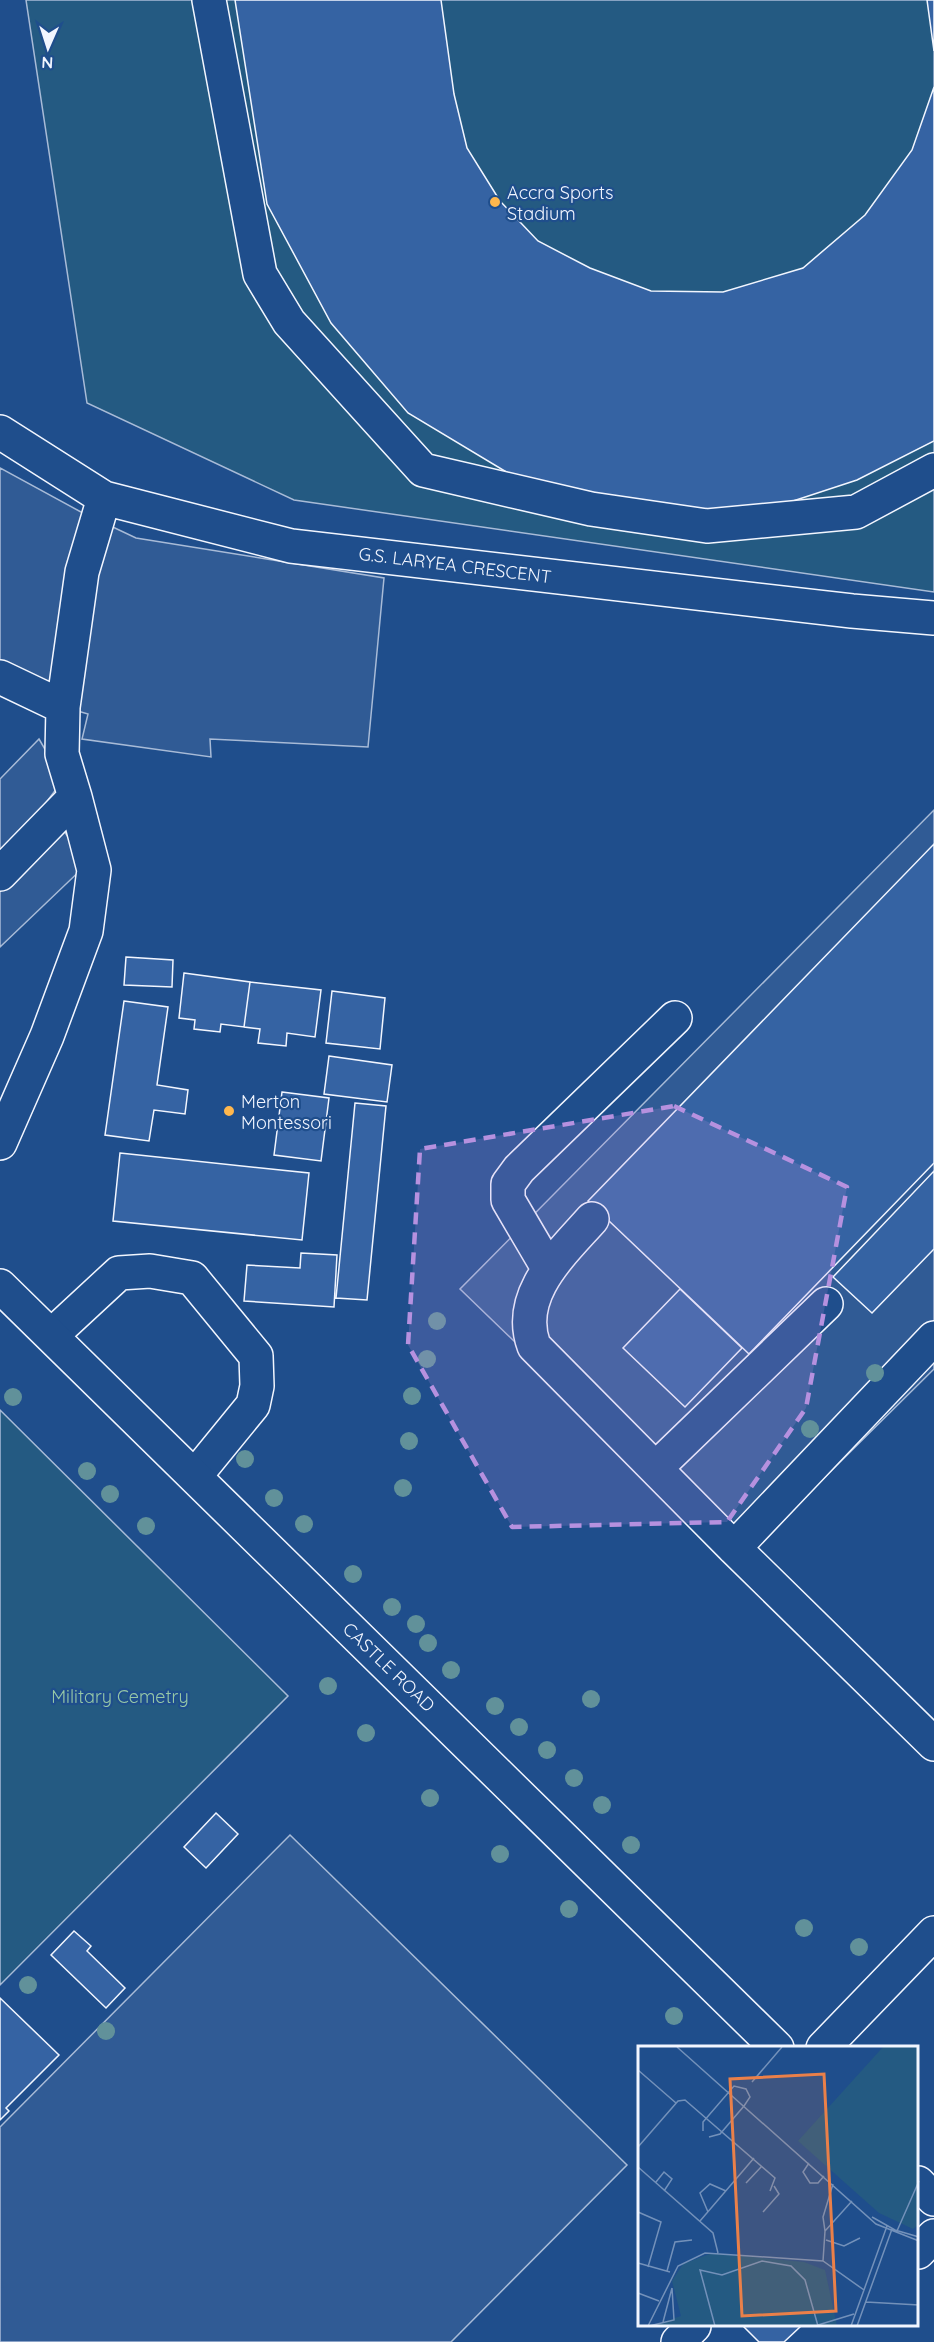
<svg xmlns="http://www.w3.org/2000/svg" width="934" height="2342" font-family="Quicksand,sans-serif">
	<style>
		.green { fill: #245a82; stroke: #a8bbd7; stroke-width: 1.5 }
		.parking { fill: #305b95; stroke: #a8bbd7; stroke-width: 1.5 }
		.building { fill: #3563a3; stroke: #f2f6ff; stroke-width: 1.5 }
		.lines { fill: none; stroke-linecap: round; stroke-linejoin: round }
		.minor-casing { stroke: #f2f6ff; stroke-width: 36 }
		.major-casing { stroke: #f2f6ff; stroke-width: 36 }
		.minor { stroke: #1f4e8c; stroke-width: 33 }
		.major { stroke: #1f4e8c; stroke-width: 33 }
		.tree { fill: #61919a }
		.marked { fill: #b691df; fill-opacity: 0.2; stroke: #b691df; stroke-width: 4.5; stroke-dasharray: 12 8; stroke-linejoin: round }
		.poi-dot { fill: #ffb74d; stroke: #1f4e8c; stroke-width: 2 }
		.labels { text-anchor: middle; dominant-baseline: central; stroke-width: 4.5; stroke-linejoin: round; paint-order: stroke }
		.poi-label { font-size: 18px; fill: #f2f6ff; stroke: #1f4e8c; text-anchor: start }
		.street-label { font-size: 18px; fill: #f2f6ff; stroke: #1f4e8c }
		.park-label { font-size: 18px; fill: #97c8a6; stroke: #1f4e8c }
		.inset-road { fill: none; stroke: #7391ba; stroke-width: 1.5 }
		.view { fill: #ea8049; fill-opacity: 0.15; stroke: #ea8049; stroke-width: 3 }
		.inset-edge { fill: none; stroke: #f2f6ff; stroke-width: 3 }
	</style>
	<rect width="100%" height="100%" fill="#1f4e8c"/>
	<path class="green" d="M26,0H934V592L294,500L87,403Z
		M0,1410L288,1696L0,1985Z"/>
	<path class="parking" d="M0,468L81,512L136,538L384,578L368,747L210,739L211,757L82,739L88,714L0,688Z
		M39,739L63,780L45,804L87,864L0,947V779Z
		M934,810V1369L741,1560L460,1289Z
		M290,1835L627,2165L451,2342H0V2127Z"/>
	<path class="building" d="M235,0H441L454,94L467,148L500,201L538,241L590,268L651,291L723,292L803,268L865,215L912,150L934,87V441L857,480L787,503L682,512L594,495L508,473L408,413L331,323L267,204Z
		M927,0H934V51Z
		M934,844V1163L749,1354L588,1201Z
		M126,957L173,960L172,987L124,985Z
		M184,973L250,982L244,1027L221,1024L220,1032L194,1029L195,1020L179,1018Z
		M250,982L321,990L315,1037L287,1033L286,1046L258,1043L260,1029L244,1027Z
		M332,991L385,998L380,1049L326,1043Z
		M124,1001L168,1007L157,1085L188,1090L185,1114L154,1110L149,1141L105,1135Z
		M329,1056L392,1065L387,1102L324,1094Z
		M282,1092L329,1098L321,1161L274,1155Z
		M355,1103L386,1106L367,1300L336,1298Z
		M120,1153L309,1173L302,1240L113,1221Z
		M934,1171V1249L872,1313L833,1277Z
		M301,1253L337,1255L334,1307L244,1301L247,1265L300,1268Z
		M680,1289L742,1348L685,1407L623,1348Z
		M216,1813L238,1834L206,1868L184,1847Z
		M74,1931L91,1946L87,1951L125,1988L106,2008L51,1955Z
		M0,1998L59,2055L6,2108L9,2111L0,2120Z
		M743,2326H801L784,2342H759Z"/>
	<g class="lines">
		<defs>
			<path id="minor" d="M209,0L260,274L289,322L423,470L591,509L707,526L856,512L934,470
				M0,432L104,498L291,546L852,611L934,618
				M0,677L63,707
				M0,874L75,797L62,754L63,707L82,572L104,498
				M0,1143L47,1036L86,931L94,870L75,797
				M592,1219C561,1254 515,1295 534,1346L734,1548L934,1744
				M548,1268L508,1200V1184L519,1169L675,1018
				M52,1335L119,1273L150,1271L192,1278L256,1356L257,1386L253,1405L195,1476
				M656,1468L826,1304
				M734,1548L934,1338
				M823,2048L934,1933
				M918,2252L934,2236
				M678,2342L694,2326"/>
			<path id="major" d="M0,1286L777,2048
				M918,2183L934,2199"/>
		</defs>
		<use href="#minor" class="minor-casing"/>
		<use href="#major" class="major-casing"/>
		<use href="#minor" class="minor"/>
		<use href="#major" class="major"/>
	</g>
	<g class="tree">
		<circle cx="437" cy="1321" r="9"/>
		<circle cx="427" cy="1359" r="9"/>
		<circle cx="875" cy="1373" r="9"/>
		<circle cx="412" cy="1396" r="9"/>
		<circle cx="13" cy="1397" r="9"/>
		<circle cx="810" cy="1429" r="9"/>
		<circle cx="409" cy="1441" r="9"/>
		<circle cx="245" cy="1459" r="9"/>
		<circle cx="87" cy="1471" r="9"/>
		<circle cx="403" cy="1488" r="9"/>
		<circle cx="110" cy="1494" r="9"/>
		<circle cx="274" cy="1498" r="9"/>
		<circle cx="304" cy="1524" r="9"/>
		<circle cx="146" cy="1526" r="9"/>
		<circle cx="353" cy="1574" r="9"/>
		<circle cx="392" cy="1607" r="9"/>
		<circle cx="416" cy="1624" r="9"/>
		<circle cx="428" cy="1643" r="9"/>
		<circle cx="451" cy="1670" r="9"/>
		<circle cx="328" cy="1686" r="9"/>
		<circle cx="591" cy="1699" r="9"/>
		<circle cx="495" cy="1706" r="9"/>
		<circle cx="519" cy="1727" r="9"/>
		<circle cx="366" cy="1733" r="9"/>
		<circle cx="547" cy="1750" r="9"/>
		<circle cx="574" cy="1778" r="9"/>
		<circle cx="430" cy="1798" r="9"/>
		<circle cx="602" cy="1805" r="9"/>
		<circle cx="631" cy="1845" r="9"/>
		<circle cx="500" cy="1854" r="9"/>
		<circle cx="569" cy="1909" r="9"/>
		<circle cx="804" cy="1928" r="9"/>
		<circle cx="859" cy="1947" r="9"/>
		<circle cx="28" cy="1985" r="9"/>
		<circle cx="674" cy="2016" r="9"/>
		<circle cx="106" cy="2031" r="9"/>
	</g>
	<path class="marked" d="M674,1106L847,1187L806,1408L727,1522L512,1527L408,1345L420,1149Z"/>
	<g class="poi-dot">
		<circle cx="495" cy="202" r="6"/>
		<circle cx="229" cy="1111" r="6"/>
	</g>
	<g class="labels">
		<g class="poi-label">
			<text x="507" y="192">Accra Sports<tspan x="507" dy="21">Stadium</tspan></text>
			<text x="241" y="1101">Merton<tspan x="241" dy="21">Montessori</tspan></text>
		</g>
		<g class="street-label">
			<text transform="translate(455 565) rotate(7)">G.S. LARYEA CRESCENT</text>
			<text transform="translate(389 1667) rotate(44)">CASTLE ROAD</text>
		</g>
		<g class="park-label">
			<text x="120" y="1696">Military Cemetry</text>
		</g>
	</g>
	<g transform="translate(638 2046)">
		<rect width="280" height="280" fill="#1f4e8c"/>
		<path d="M245,1H280V179L275,183L241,167L160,95ZM74,207L166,216L187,224L199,280H13L43,270L34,235L45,218Z" fill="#245a82"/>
		<path class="inset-road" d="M39,1L238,178L281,195M0,24L38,57M114,36L144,1M65,85V76L96,40L108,43L112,51L106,60L82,88L71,91M0,101L40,55L47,54L137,132L132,145M171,117L165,126L172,137H180L186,130M0,121L75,187L80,207M18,136L26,126L34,133L26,145M108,137L124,120M0,166L23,176L10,221M70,166L62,147L72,138L88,145M125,166L141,148L136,140M234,171L257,184L281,191M62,175L116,112M187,185L185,171L195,138M259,185L281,135M188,194L206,200L222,192M185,215L187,185L214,155M0,217L32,226M29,225L37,196L54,194M0,247L21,255M228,256L281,259M25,276L34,242M180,279L216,268M10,280L40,220L67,207L185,215L226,244M11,280L36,274L34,242M77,280L62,224L84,229L124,215L153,220L167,234L180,280M213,280L249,180M219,280L254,183"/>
		<path class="view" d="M186,28L198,265L104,270L92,33Z"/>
		<rect width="280" height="280" class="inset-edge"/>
	</g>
	<g transform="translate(48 48) rotate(183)" stroke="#1f4e8c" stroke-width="4.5" paint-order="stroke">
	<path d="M0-4.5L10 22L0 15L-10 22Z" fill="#f2f6ff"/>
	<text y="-9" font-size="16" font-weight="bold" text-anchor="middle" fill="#f2f6ff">N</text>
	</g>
</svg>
